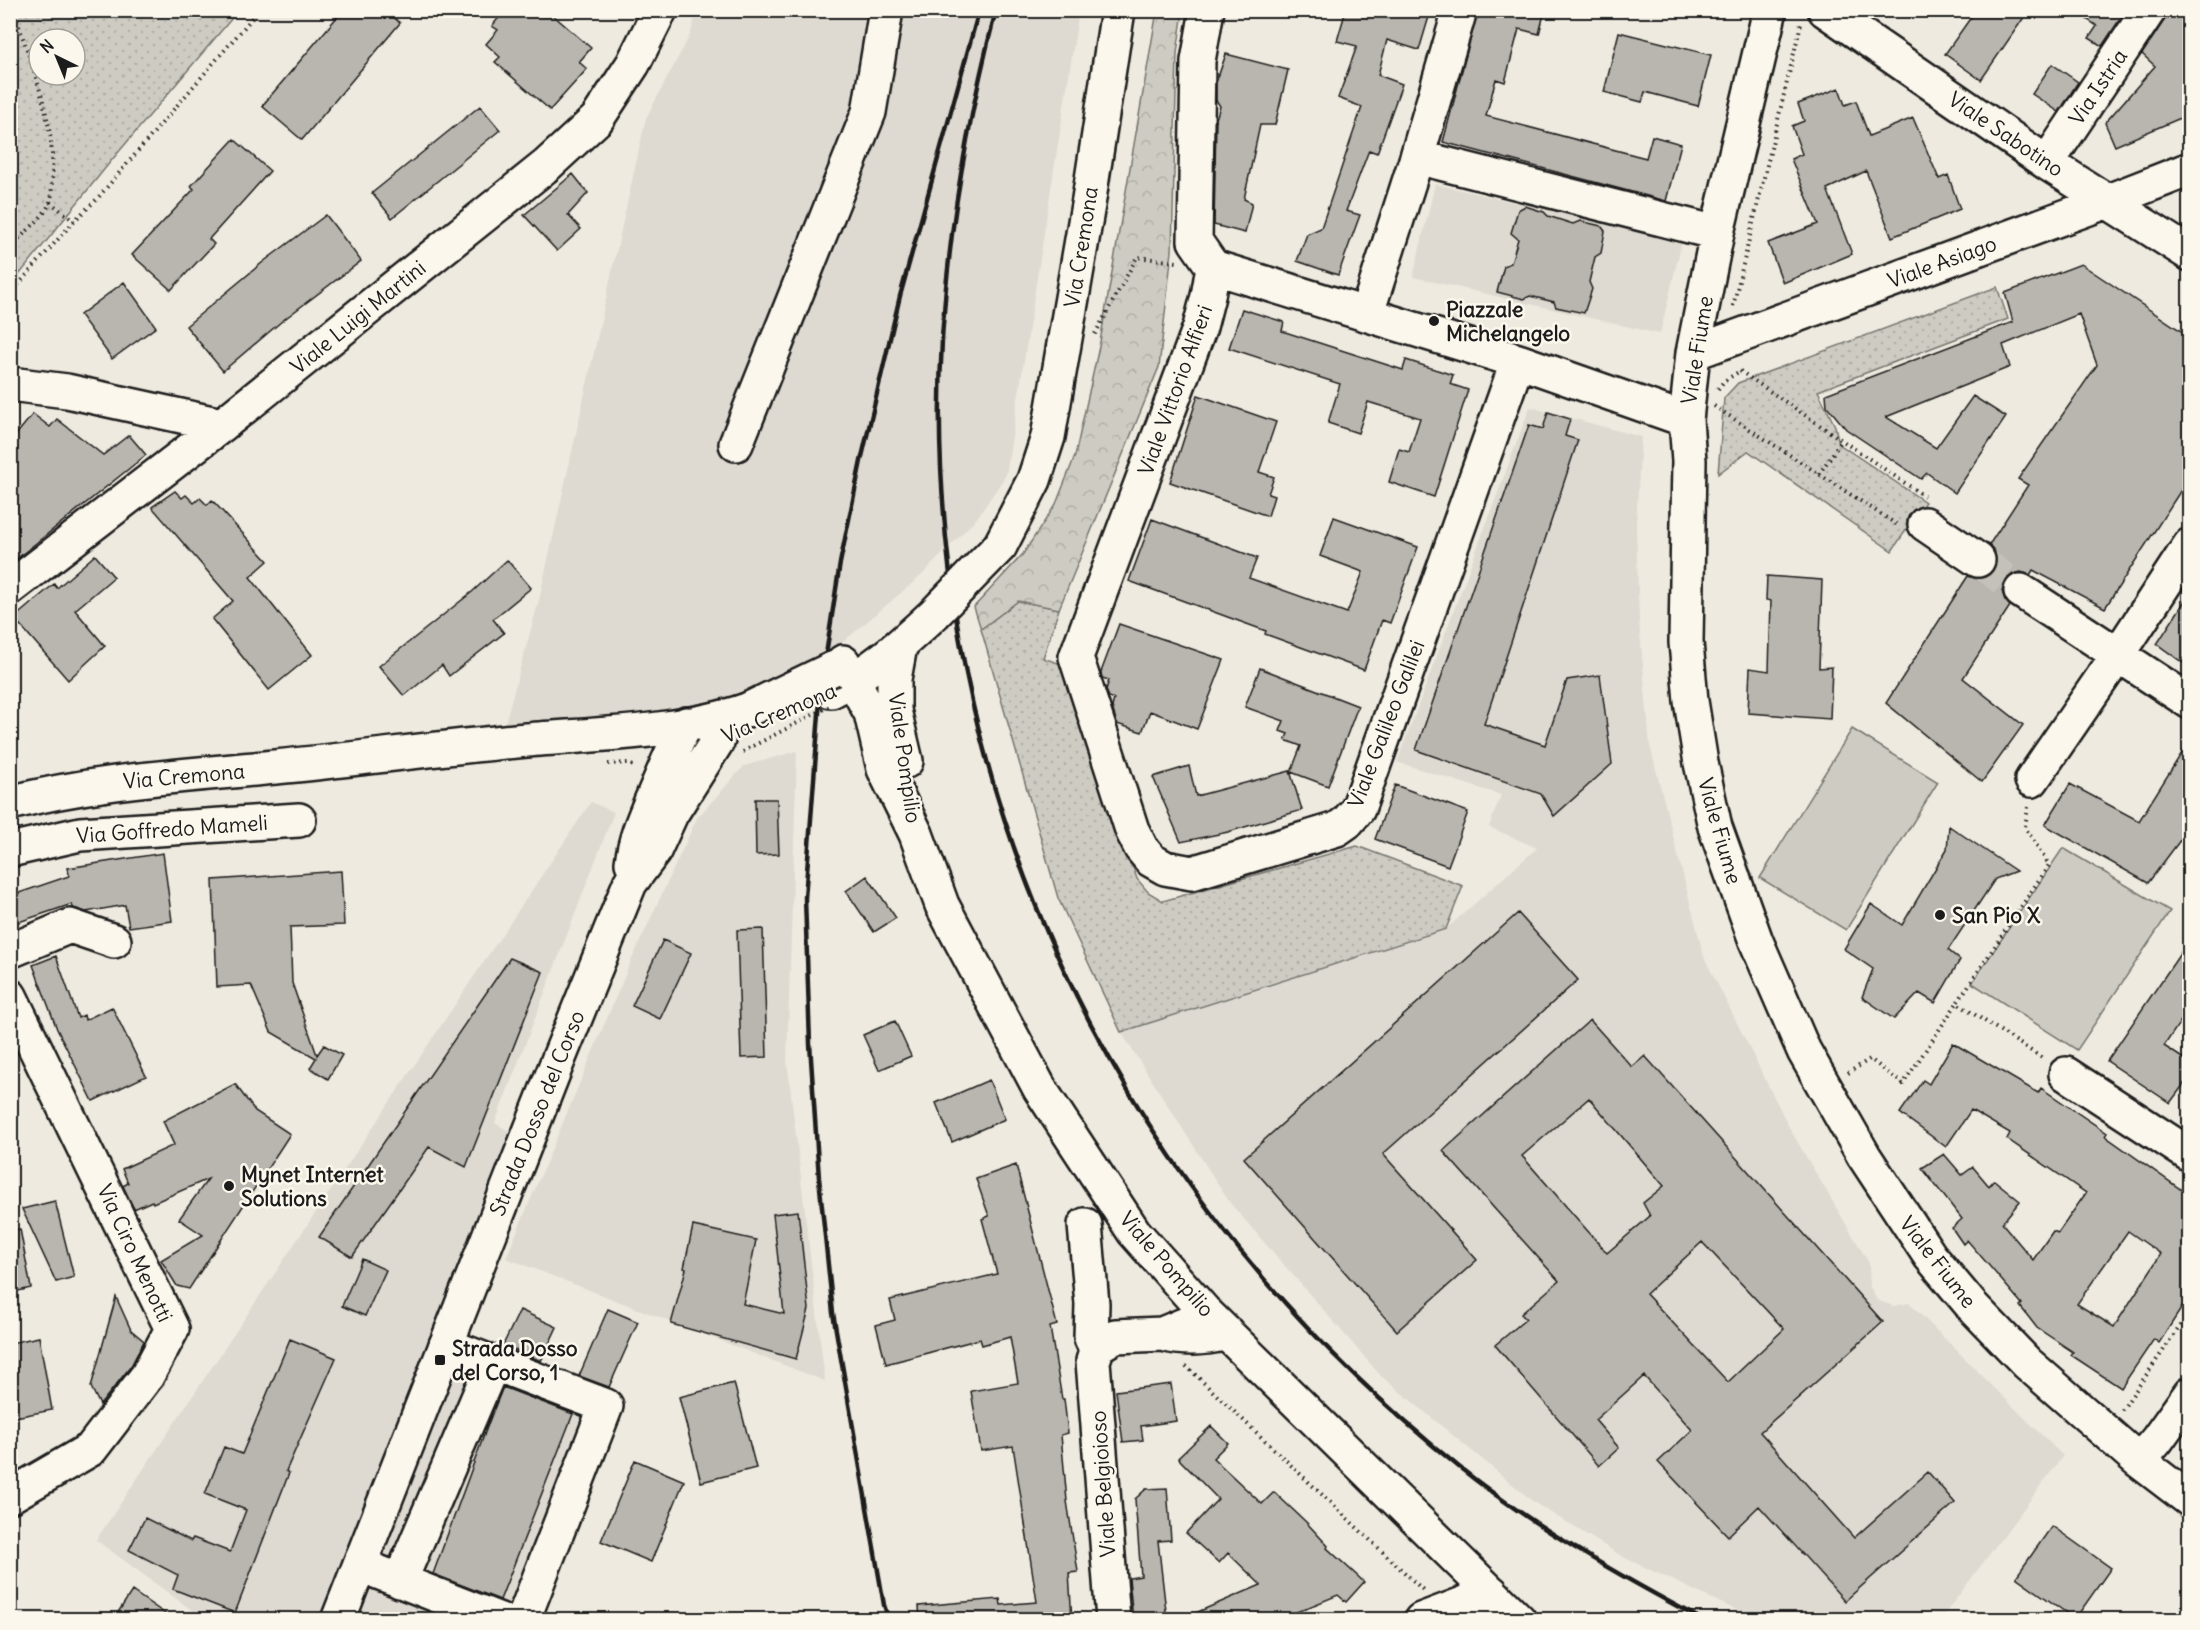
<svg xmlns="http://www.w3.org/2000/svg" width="2200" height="1630" font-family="Delius,sans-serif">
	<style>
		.built { fill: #dedad1 }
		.green { fill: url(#green-dots); stroke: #75746f; stroke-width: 1.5; fill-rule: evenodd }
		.forest { fill: url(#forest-crowns); stroke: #75746f; stroke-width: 1.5 }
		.pitch { fill: #ceccc2; stroke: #75746f; stroke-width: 1.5 }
		.building { fill: #b9b6af; stroke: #1c1c1c; stroke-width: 1.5; fill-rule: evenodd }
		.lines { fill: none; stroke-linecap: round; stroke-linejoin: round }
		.minor-tunnel { stroke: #c4c1b8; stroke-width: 33; stroke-dasharray: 33 16; stroke-linecap: butt }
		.minor-casing { stroke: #1c1c1c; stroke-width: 38 }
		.major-casing { stroke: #1c1c1c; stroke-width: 38 }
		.path { stroke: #1c1c1c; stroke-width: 4; stroke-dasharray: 1.5 4.5; stroke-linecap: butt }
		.minor { stroke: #fbf7ec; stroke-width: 33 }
		.major { stroke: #fbf7ec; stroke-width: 33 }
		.rail { stroke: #1c1c1c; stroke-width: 4.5 }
		.major-bridge-casing { stroke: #1c1c1c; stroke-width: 38; stroke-linecap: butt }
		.path-bridge { stroke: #1c1c1c; stroke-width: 4; stroke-dasharray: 1.5 4.5; stroke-linecap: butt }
		.major-bridge { stroke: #fbf7ec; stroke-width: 33 }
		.poi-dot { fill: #1c1c1c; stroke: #fbf7ec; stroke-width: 2 }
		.labels { text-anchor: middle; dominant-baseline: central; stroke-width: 5; stroke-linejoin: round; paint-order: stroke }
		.street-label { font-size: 21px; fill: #1c1c1c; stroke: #fbf7ec }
		.poi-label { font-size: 21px; font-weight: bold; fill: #1c1c1c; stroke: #fbf7ec; text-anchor: start }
	</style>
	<defs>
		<pattern id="green-dots" width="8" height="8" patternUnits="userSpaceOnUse" patternTransform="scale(1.5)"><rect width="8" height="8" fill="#ceccc2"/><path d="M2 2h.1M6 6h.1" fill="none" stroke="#b0afa6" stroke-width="1.8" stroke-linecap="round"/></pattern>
		<pattern id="forest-crowns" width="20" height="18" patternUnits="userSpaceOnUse" patternTransform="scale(1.5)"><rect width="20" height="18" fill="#ceccc2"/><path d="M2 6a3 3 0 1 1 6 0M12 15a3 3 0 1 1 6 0" fill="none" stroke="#b0afa6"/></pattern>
	</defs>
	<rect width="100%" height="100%" fill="#eeeadf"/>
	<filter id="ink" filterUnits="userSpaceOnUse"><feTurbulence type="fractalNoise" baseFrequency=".0167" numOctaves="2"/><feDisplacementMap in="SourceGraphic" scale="12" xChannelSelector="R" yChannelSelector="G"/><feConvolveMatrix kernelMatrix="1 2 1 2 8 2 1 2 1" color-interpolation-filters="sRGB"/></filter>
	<g filter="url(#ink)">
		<path class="built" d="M697,11H1079L1006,475L977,518L922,575L843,642L762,690L675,715L505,723L539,600L646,118L690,35Z
			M1435,184L1682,241L1660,334L1413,277Z
			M1530,407L1641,437L1636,525L1639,621L1650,746L1704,957L1791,1131L1869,1263L1870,1287L1877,1300L1893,1306L1909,1303L2063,1456L1941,1619H1755L1623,1557L1535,1503L1381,1376L1230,1203L1121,1032L1446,929L1537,848L1489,827L1501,795L1397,762Z
			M797,751L787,1060L825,1381L506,1258L631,961L697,818L744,766Z
			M591,802L614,812L495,1123L519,1137L329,1619H194L197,1614L96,1540Z
			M451,1367L590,1400L505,1619L356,1620Z"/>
		<path class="green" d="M11,10L238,11L111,161L11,285ZM39,39H75V75H39Z
			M1997,287L2008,319L1818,391L1835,426L1839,444L1925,502L1892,551L1748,451L1718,474L1724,398L1738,383Z
			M1018,601L1059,609L1043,658L1067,666L1137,879L1148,892L1163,901L1357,846L1463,886L1446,929L1121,1032L1058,898L981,629Z"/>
		<path class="forest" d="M1157,11H1183L1177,53L1172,251L1159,367L1059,609L1018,601L981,629L974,607L1023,554L1056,504L1075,456L1100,342Z"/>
		<path class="pitch" d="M1852,729L1938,782L1846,930L1760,878Z
			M2063,848L2170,911L2077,1050L1972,983Z"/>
		<path class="building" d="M343,10H386L400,23L302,140L262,106Z
			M505,10H547L591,48L579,62L587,69L550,110L495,62L500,57L486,44L498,30L492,26Z
			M1346,10H1431L1419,50L1387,40L1378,75L1402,84L1377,153L1369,150L1346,211L1360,215L1338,275L1297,261L1307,234L1321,228L1362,107L1338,98L1357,46L1337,41Z
			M1478,10H1545L1539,34L1519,29L1505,82L1496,79L1486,116L1646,158L1652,136L1681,144L1666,201L1443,142Z
			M1976,10H2029L1981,80L1945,54Z
			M2073,10H2126L2102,46L2089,38L2097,26Z
			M2171,10H2190V114L2115,146L2105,123L2155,66L2142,54Z
			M1619,32L1711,55L1698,106L1645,92L1642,102L1604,92Z
			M1226,54L1288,70L1275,125H1260L1244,199L1252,203L1245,233L1214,225L1216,119L1220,106L1216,100V83Z
			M2052,64L2078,82L2059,112L2032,94Z
			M1839,88L1845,105L1856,101L1869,136L1913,118L1939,179L1948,175L1960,209L1892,237L1866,171L1827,189L1852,254L1783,283L1768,243L1818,224L1791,159L1802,154L1792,126L1804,121L1798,104Z
			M480,106L500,130L392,218L372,193Z
			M234,139L270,171L209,239L214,244L171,290L132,255L194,189L191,186Z
			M573,174L588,193L568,215L581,229L557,251L524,215Z
			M1525,206L1544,212L1548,216L1573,224L1580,221L1601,226L1605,231L1601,253L1595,257L1589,282L1592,289L1584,313L1556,307L1554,302L1530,296L1524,299L1497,292L1504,266L1511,263L1518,239L1511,233L1518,210Z
			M326,215L361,261L282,321L223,371L186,326L263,262Z
			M2081,264L2190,337V476L2105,608L2033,570L2030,575L2021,572L2013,574L2006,580L2002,591L2005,600L2010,606L1963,678L2023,725L1982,782L1886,703L1968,576L1977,579L1986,577L1994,570L1997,561L1995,552L1989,545L2028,485L2018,479L2097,365L2079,314L2003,345L2010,367L1886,417L1936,448L1973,396L2006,417L1955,493L1927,473L1921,479L1846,429L1827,406L1826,394L2013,322L2005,293Z
			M124,282L156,327L112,359L80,315Z
			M1242,309L1284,322L1282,331L1403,370L1406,360L1453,375L1450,384L1468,390L1434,497L1389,482L1399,449L1409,452L1420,418L1368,402L1358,433L1328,423L1340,384L1229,348Z
			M1198,395L1276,422L1259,472L1274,477L1268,494L1274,496L1268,516L1170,482Z
			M1548,412L1570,419L1565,436L1578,440L1484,724L1545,745L1567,680L1600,675L1612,764L1554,816L1541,794L1416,750L1529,425L1543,429Z
			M33,414L50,427L57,419L103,455L129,435L146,455L10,564V442Z
			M175,491L182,498L186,495L194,503L200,498L207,505L212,500L268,561L250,577L312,655L269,690L212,619L233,601L152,507Z
			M1334,517L1418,547L1390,623L1382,620L1364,670L1265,634L1266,631L1129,581L1152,519L1257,558L1249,578L1347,613L1363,572L1320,556Z
			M95,555L114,577L75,610L105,646L68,680L14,618L54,584L57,588Z
			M507,560L531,588L493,619L504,633L449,676L442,665L404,696L379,666L472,592Z
			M1767,576L1822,580L1819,668L1832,667L1830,719L1748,713L1750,668L1769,671L1771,601L1766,600Z
			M2190,593V668L2157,644Z
			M1119,624L1224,660L1197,729L1150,711L1142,732L1117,724L1112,707L1114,699L1109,697L1106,690L1109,680L1102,678L1101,672Z
			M1260,668L1358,706L1328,786L1291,772L1301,746L1285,740L1288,734L1280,731L1284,721L1245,707Z
			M2190,740V827L2148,883L2045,825L2070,784L2139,821Z
			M1189,766L1196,796L1290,771L1302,810L1228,832L1181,842L1153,777Z
			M1395,785L1468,812L1448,866L1375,839Z
			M755,799H777L779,854L756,855Z
			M1949,826L2016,871L1995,879L1948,950L1960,960L1935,1003L1919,993L1894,1019L1862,997L1873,969L1844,949L1871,904L1902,925L1947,849Z
			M163,853L172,921L129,927L125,905L86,912L73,908L72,904L10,925V896L69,876L68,868Z
			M341,871L344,925L290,927L292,983L317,1055L324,1045L342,1055L328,1079L310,1068L316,1058L271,1032L251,985L217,987L213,880Z
			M867,876L896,918L874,932L846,891Z
			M1518,913L1578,980L1383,1154L1477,1260L1397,1331L1244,1158Z
			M763,929L767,1057L741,1058L737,930Z
			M2190,939V1007L2164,1046L2190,1063V1076L2170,1103L2107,1061Z
			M663,940L691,953L660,1019L632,1006Z
			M56,956L78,1018L84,1015L85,1020L112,1007L146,1076L93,1101L57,1029L33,965Z
			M510,958L543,972L466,1167L429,1147L352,1257L319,1237Z
			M1590,1020L1632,1067L1645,1056L1883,1322L1760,1432L1854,1538L1928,1472L1955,1503L1845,1601L1759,1506L1728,1536L1658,1462L1692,1430L1644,1376L1595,1420L1619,1448L1599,1466L1495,1345L1526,1319L1521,1314L1559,1281L1443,1151ZM1589,1098L1664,1186L1643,1203L1650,1216L1607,1253L1522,1156ZM1702,1242L1784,1329L1728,1382L1646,1294Z
			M895,1021L911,1056L879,1070L863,1035Z
			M1953,1043L2038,1093L2041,1088L2107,1133L2105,1136L2190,1196V1295L2159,1343L2154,1339L2121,1388L2071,1355L2073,1352L2037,1328L2020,1306L2022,1304L1967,1240L1963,1244L1952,1228L1962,1219L1922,1168L1944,1154L1962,1175L1973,1167L1989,1186L1994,1180L2020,1201L2002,1223L2033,1260L2053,1231L2058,1233L2086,1193L2007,1139L2010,1133L1971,1110L1946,1147L1900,1113L1923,1080L1929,1084ZM2128,1231L2161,1254L2114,1327L2077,1304Z
			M989,1080L1005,1119L952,1142L936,1103Z
			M235,1084L255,1111L290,1134L189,1289L177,1286L161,1260L203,1235L179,1219L208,1179L153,1203L152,1201L134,1209L123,1186L128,1183L122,1169L174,1145L163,1121Z
			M1016,1165L1057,1325L1050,1327L1062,1399H1064L1068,1433L1061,1435L1067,1501L1078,1572L1069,1573L1072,1620H920L919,1606L1000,1599L1001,1605L1037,1602L1013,1446L981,1451L971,1391L1018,1383L1010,1337L982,1345L980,1339L886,1364L876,1325L895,1320L890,1300L997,1274L982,1219L989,1216L976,1179Z
			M55,1201L74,1277L56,1282L22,1209Z
			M798,1211L809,1309L796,1359L671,1324L686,1269L684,1268L693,1226L756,1240L743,1304L784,1314L773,1214Z
			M20,1229L31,1288L10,1293V1230Z
			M362,1259L386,1270L365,1316L342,1306Z
			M116,1297L131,1330L144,1341L131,1366L100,1405L91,1387Z
			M608,1309L638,1322L609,1387L579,1376Z
			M520,1310L557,1327L541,1361L503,1345Z
			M39,1337L52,1410L10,1418V1343Z
			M290,1339L336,1358L286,1471L289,1473L235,1613L173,1589L178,1575L129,1550L145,1518L191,1541L193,1538L230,1552L246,1510L205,1494L224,1447L242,1454Z
			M734,1383L756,1468L701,1482L679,1397Z
			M1171,1384L1176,1421L1141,1426L1143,1440L1123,1442L1116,1391Z
			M503,1387L573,1414L500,1600L433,1574L490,1419Z
			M1211,1426L1228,1443L1213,1458L1262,1504L1274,1492L1306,1522L1328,1546L1327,1548L1364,1582L1346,1602L1338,1595L1277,1620H1179L1261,1585L1228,1553L1219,1563L1186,1533L1218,1499L1178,1458Z
			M635,1460L684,1481L651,1562L601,1541Z
			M1167,1488L1171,1540L1158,1541L1167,1620H1133L1129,1578L1141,1576L1135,1499L1146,1489Z
			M2052,1526L2111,1568L2075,1619L2016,1577Z
			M132,1591L174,1620H113Z"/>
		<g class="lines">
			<path class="minor-tunnel" d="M1978,560L2021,591"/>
			<defs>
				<path id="minor" d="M1207,10L1198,61L1195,241L1213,267L1208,296L1200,327L1076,657L1132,830L1141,848L1151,860L1165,868L1192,873L1337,829L1347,822L1358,809L1512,377L1521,362
					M1770,10L1717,233L1693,353L1686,420L1689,461L1686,642L1691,701L1701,763L1715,827L1756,941L1804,1051L1864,1156L1930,1256L1972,1306L2027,1363L2139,1461L2190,1500
					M1825,10L2047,163L2190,254
					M1417,157L1717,233
					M2047,163L2149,10
					M1213,267L1521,362L1686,420
					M1367,313L1417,157L1460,10
					M1693,353L2108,201L2190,169
					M10,384L67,391L222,425
					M736,444L869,112L886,10
					M1925,524L1978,560
					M10,588L222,425L547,165L597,119L633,64L660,10
					M2021,591L2190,702
					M900,646L894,679V710L906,761
					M843,662L871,713L884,769L916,834L942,905L1040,1089L1134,1232L1204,1311L1519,1620
					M2032,780L2118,655L2190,545
					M10,850L80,834L299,820
					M10,951L70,926L114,941
					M10,996L172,1329L147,1376L91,1449L10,1496
					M2066,1074L2190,1155
					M1085,1225L1092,1304L1091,1338L1096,1349
					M1204,1311L1191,1322L1162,1334C1184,1340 1205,1339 1227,1333
					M446,1345L606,1406L523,1620
					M2139,1461L2157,1440L2190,1394
					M360,1565L500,1620
					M400,1581L493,1363
					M1113,1620L1093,1361L1098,1346L1115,1336L1162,1334
					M1421,1620L1492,1593"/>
				<path id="major" d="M1000,546L1034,480L1048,437L1089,199L1118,10
					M831,691C871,672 902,644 934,614
					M10,803C97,780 186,776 275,767C359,759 443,747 527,740C597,734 680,733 747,710
					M632,863C635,837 645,816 655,792C665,769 674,746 686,724
					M338,1620L559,1058L630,883L654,851L671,814L718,740"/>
			</defs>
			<use href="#minor" class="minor-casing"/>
			<use href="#major" class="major-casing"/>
			<path class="path" d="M50,202L74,221
				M10,247C22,235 45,217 50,202C53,196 51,186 52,180C56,120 31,66 14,10
				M10,294L74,221L96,200L259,10
				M1733,306L1801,24
				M1095,334L1137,257L1177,262
				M1740,371L1924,496
				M1718,389L1724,381L1740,371
				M1714,406L1899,526
				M1819,474L1842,440
				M743,752L753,746
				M608,764L628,763L635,767
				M2028,807L2025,827L2049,865L1957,1003L2045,1060
				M1848,1073L1870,1059L1903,1084L1957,1003
				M1186,1366L1423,1590
				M2122,1410L2190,1312"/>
			<use href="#minor" class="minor"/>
			<use href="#major" class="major"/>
			<path class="rail" d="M996,10C958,158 934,314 941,467C959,866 1149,1218 1459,1467C1534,1527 1618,1575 1703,1620
				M889,1620L884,1605L833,1313L819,1178L810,1044L805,898L821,687L840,563L861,461L900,296L979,10"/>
			<defs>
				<path id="major-bridge" d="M934,614L1000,546
					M747,710L832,669"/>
			</defs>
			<use href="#major-bridge" class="major-bridge-casing"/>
			<path class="path-bridge" d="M753,746L832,705"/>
			<use href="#major-bridge" class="major-bridge"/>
		</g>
	</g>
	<g class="poi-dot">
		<circle cx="1434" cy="321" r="6"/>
		<circle cx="1940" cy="915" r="6"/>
		<circle cx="229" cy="1186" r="6"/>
		<rect x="434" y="1354" width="12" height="12" rx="3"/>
	</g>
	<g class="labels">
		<g class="street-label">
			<text transform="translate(2098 87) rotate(-56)">Via Istria</text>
			<text transform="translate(2006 134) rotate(34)">Viale Sabotino</text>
			<text transform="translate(1081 247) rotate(-81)">Via Cremona</text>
			<text transform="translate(1942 262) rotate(-20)">Viale Asiago</text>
			<text transform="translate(358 317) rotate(-39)">Viale Luigi Martini</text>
			<text transform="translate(1697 350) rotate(-81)">Viale Fiume</text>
			<text transform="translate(1175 390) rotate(-70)">Viale Vittorio Alfieri</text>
			<text transform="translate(779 713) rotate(-23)">Via Cremona</text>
			<text transform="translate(1386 724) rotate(-69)">Viale Galileo Galilei</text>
			<text transform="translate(905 758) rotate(82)">Viale Pompilio</text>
			<text transform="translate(184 776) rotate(-5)">Via Cremona</text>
			<text transform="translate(172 829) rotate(-4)">Via Goffredo Mameli</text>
			<text transform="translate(1720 831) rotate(74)">Viale Fiume</text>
			<text transform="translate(537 1113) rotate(-68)">Strada Dosso del Corso</text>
			<text transform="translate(135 1253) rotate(65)">Via Ciro Menotti</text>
			<text transform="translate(1938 1262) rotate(52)">Viale Fiume</text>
			<text transform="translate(1167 1264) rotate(49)">Viale Pompilio</text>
			<text transform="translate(1103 1484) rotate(-94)">Viale Belgioioso</text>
		</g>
		<g class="poi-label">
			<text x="1446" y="309">Piazzale<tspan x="1446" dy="24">Michelangelo</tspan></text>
			<text x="1952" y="915">San Pio X</text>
			<text x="241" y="1174">Mynet Internet<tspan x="241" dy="24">Solutions</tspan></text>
			<text x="452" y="1348">Strada Dosso<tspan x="452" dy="24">del Corso, 1</tspan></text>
		</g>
	</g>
	<rect width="2200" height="1630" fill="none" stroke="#fbf7ec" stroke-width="36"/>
	<rect x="18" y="18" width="2164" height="1594" fill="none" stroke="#1c1c1c" stroke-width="2" filter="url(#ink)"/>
	<g transform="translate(57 57) rotate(317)"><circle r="28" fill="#fbf7ec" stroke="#a29f99" stroke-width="1.5"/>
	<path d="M0-4.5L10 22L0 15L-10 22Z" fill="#1c1c1c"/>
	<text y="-9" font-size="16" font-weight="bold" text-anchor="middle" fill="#1c1c1c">N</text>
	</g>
</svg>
